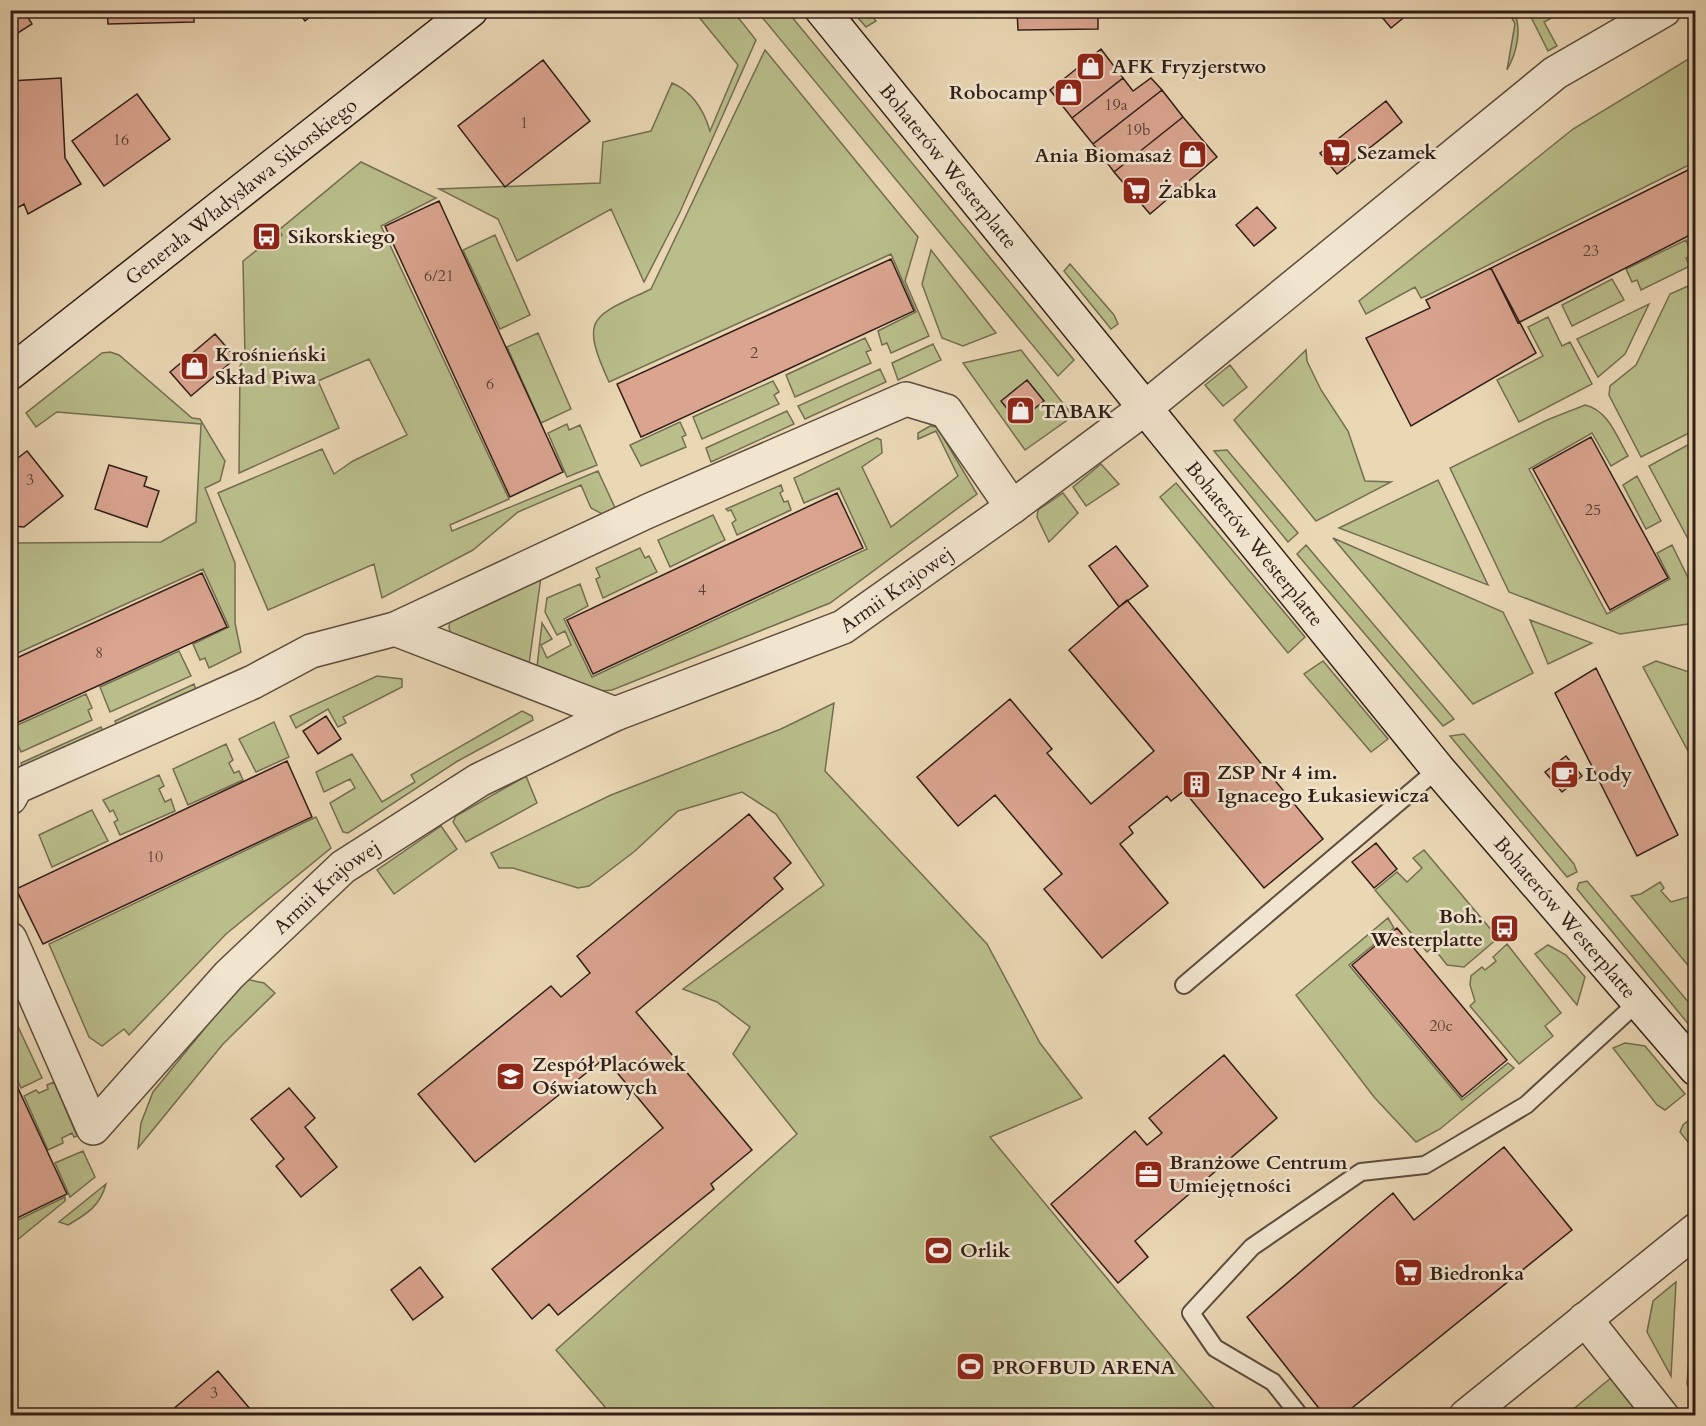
<svg xmlns="http://www.w3.org/2000/svg" width="1706" height="1426" font-family="Cardo,serif">
	<style>
		.green { fill: #b9be8b; stroke: #746e52; stroke-width: 1.5 }
		.building { fill: #daa48f; stroke: #301e18; stroke-width: 1.5 }
		.lines { fill: none; stroke-linecap: round; stroke-linejoin: round }
		.lane-casing { stroke: #5e4c3f; stroke-width: 20 }
		.street-casing { stroke: #5e4c3f; stroke-width: 36 }
		.secondary-casing { stroke: #301e18; stroke-width: 36 }
		.lane { stroke: #f1e5ce; stroke-width: 16 }
		.street { stroke: #f1e5ce; stroke-width: 33 }
		.secondary { stroke: #f1e5ce; stroke-width: 33 }
		.labels { text-anchor: middle; dominant-baseline: central; stroke-width: 5; stroke-linejoin: round; paint-order: stroke }
		.number-label { font-size: 16px; fill: #5a4036 }
		.poi-label { font-size: 20px; font-weight: bold; fill: #301e18; stroke: #f1e5ce; text-anchor: start }
		.street-label { font-size: 20px; fill: #301e18; stroke: #f1e5ce }
	</style>
	<rect width="100%" height="100%" fill="#ead7b4"/>
	<filter id="stains"><feTurbulence type="fractalNoise" baseFrequency=".00333" numOctaves="4"/><feColorMatrix values="0 0 0 0 .2 0 0 0 0 .09 0 0 0 0 .02 0 0 0 .5 -.17"/></filter>
	<radialGradient id="worn" r=".72"><stop offset=".6" stop-color="#630" stop-opacity="0"/><stop offset="1" stop-color="#630" stop-opacity=".3"/></radialGradient>
	<path class="green" d="M694,11H733L756,40L680,212L644,282L611,209L517,261L498,219L439,189L600,183L603,142L651,131L672,83C694,92 704,111 710,131L738,65Z
		M757,11H787L1074,360L1058,376Z
		M852,11H868L876,21L866,27Z
		M1508,11H1514C1522,30 1517,52 1507,70L1515,24Z
		M1528,11H1564L1544,22L1557,46L1548,51Z
		M765,50L918,237L905,281L929,336L891,353L887,343L882,345L878,331L916,312L891,254L609,382C579,316 592,317 651,289Z
		M1695,55V162L1426,296L1421,298L1415,287L1366,314L1359,301L1573,129Z
		M361,162L436,198L381,226L509,499L450,525L452,531L598,471L617,512L606,516L591,508L581,485L518,512L473,550L382,598L374,564L268,610L218,493L322,449L334,474L353,461L407,435L369,359L318,381L339,428L239,473L240,366L245,357L243,261L262,246L265,250L282,235L279,230Z
		M495,235L530,315L500,329L463,250Z
		M1686,240L1692,255L1686,258L1690,266L1641,290L1637,280L1632,282L1626,269Z
		M931,250L996,333L963,346L942,338L922,284Z
		M1070,264L1114,315L1118,324L1111,329L1064,271Z
		M1612,279L1624,300L1572,326L1562,305Z
		M1695,283V435L1693,431L1641,457L1609,395L1610,386L1636,365L1670,294Z
		M1649,304L1625,354L1598,377L1577,339Z
		M1548,317L1562,346L1570,342L1592,384L1519,422L1497,380L1543,356L1528,327Z
		M538,333L571,409L541,423L507,347Z
		M865,338L871,350L866,352L871,363L795,397L786,375Z
		M933,344L941,360L898,380L892,363Z
		M1021,350L1073,416L1025,450L963,363Z
		M1306,350L1307,361L1321,390L1348,431L1365,481L1391,482L1316,521L1234,420Z
		M110,352L119,355L192,418L200,419L225,461L220,481L205,488L235,563V623L241,652L209,668L205,658L200,660L193,644L229,627L203,569L11,656V543L161,542L196,522L201,424L57,412L36,427L26,413L102,353Z
		M1230,365L1247,387L1223,406L1205,385Z
		M880,369L886,382L805,419L798,406Z
		M773,381L779,392L774,395L779,404L702,439L693,417Z
		M1585,405C1608,410 1617,437 1628,456L1611,466L1592,433L1529,469L1607,614L1670,579L1657,553L1672,545L1695,592V623L1620,634L1509,592L1450,468L1547,420Z
		M787,411L794,424L711,462L706,448Z
		M680,422L686,435L682,437L686,447L641,466L630,445Z
		M567,424L569,430L580,425L597,465L567,477L548,433Z
		M930,426L937,427L977,494L830,603L612,690L601,691L537,667L542,623L552,639L541,645L547,658L571,645L565,631L557,635L545,612L547,598L580,584L588,606L564,619L592,677L867,549L839,488L804,503L794,478L877,438L881,440L882,453L862,467L891,527L958,476L936,431L918,439V433Z
		M1695,441V552L1649,466Z
		M1227,450L1298,533L1288,542L1214,451Z
		M1101,464L1119,484L1086,506L1073,487Z
		M1637,476L1661,521L1646,529L1623,485Z
		M1438,480L1488,585L1339,528Z
		M1176,483L1305,637L1288,653L1160,497Z
		M781,485L783,491L780,493L784,502L788,501L791,510L737,535L732,523L736,520L731,510L728,511L726,509Z
		M1063,493L1078,513L1049,542L1037,517L1038,510Z
		M713,515L725,540L670,567L658,540Z
		M1333,538L1503,612L1533,673L1473,704Z
		M1306,545L1454,719L1443,726L1297,554Z
		M640,548L645,558L649,556L657,572L603,598L596,579L600,577L596,568Z
		M541,577L529,664L452,636L449,628L450,620Z
		M1530,620L1592,643L1548,664Z
		M179,651L191,676L110,712L100,687Z
		M1323,661L1388,739L1371,752L1304,674Z
		M1656,661L1695,674V764L1643,667Z
		M377,676L402,679V687L343,717L346,723L338,727L328,709L296,728L290,716Z
		M194,684L197,693L118,729L115,721Z
		M86,694L92,708L88,710L92,720L21,752L17,743L13,744L11,728Z
		M834,703L825,771L987,944L1040,1043L1082,1098L990,1137L1220,1415H596L605,1407L556,1350L797,1134L733,1054L750,1027L717,1002L683,989L824,885L776,814L742,792L678,811L635,851L589,886L578,888L513,868H499L491,853L611,795L781,729Z
		M522,711L532,716L533,720L456,762L348,833L343,832L330,803L355,788L350,779L324,792L316,772L352,754L382,802L415,782L411,775Z
		M274,722L289,757L256,772L239,739Z
		M101,727L104,735L25,773L21,763Z
		M1464,734L1574,864L1577,872L1567,877L1450,736Z
		M226,744L233,760L229,763L234,773L239,771L243,780L188,805L173,769Z
		M159,775L164,786L159,789L165,802L171,799L175,811L120,835L114,822L118,820L113,810L110,812L103,800Z
		M526,776L537,803L466,842L453,822L456,816Z
		M92,810L108,841L52,867L39,835Z
		M316,817L331,848L226,934L129,1035L124,1029L102,1046L89,1037L49,944Z
		M441,826L457,849L394,894L377,870Z
		M1424,850L1498,938L1464,967L1447,965L1433,947L1427,952L1375,890L1397,872L1407,882L1422,868L1413,858Z
		M1587,881L1695,1010V1032L1577,889L1579,883Z
		M1660,882L1664,888L1661,891L1671,902L1695,895V974L1631,896L1641,894Z
		M1388,918L1394,928L1349,965L1462,1100L1508,1063L1514,1068L1440,1129L1416,1142L1374,1097L1296,995Z
		M1507,944L1561,1013L1545,1026L1553,1036L1519,1064L1470,1006L1475,1001L1470,985L1471,976L1482,967L1485,970L1496,961L1493,957Z
		M1548,945L1566,955L1585,977L1577,1005L1535,954Z
		M245,979L264,983L275,993L223,1044L138,1148L141,1123L153,1092Z
		M14,1018L42,1078L21,1088L11,1066V1020Z
		M1625,1043L1645,1046L1685,1094L1665,1110L1657,1105L1613,1048Z
		M54,1082L77,1136L74,1137L72,1133L62,1138L63,1143L48,1150L24,1096L36,1090L39,1093L48,1089L47,1085Z
		M1695,1115V1151L1680,1132L1683,1125Z
		M83,1151L95,1177L70,1197L55,1163Z
		M106,1184C100,1206 87,1214 68,1225L59,1222Z
		M65,1197V1201L11,1245V1221L12,1223Z
		M1695,1281V1402L1687,1384Z
		M1676,1282L1671,1376L1647,1332L1653,1301Z
		M1612,1377L1644,1416H1565Z"/>
	<path class="building" d="M10,10H31L26,14L32,24L10,38Z
		M107,10H194V22L108,24Z
		M297,10H331L322,18L316,12L305,21Z
		M1017,10H1098V29L1018,30Z
		M1376,10H1413L1391,28Z
		M1101,49L1123,78L1072,118L1050,90Z
		M543,60L590,121L505,187L458,126Z
		M61,78L65,158L81,184L28,214L24,204L10,212V81Z
		M1123,78L1133,91L1151,78L1162,90L1093,144L1072,118Z
		M1162,90L1183,117L1114,172L1093,144Z
		M137,94L170,139L104,186L72,141Z
		M1386,101L1402,122L1337,174L1320,153Z
		M1183,117L1217,157L1150,214L1114,172Z
		M1696,166V232L1518,323L1491,268Z
		M439,201L563,472L510,497L385,226Z
		M1257,207L1276,228L1254,246L1236,225Z
		M891,259L914,311L641,437L617,384Z
		M1491,268L1536,353L1411,426L1366,338L1430,308L1426,300Z
		M215,334L236,358L191,396L170,372Z
		M1027,380L1044,401L1018,422L1001,401Z
		M1591,437L1668,578L1610,610L1533,469Z
		M27,451L63,496L24,527L12,526L10,464Z
		M109,465L147,477L144,486L159,491L147,527L95,509Z
		M837,493L863,548L593,674L567,620Z
		M1116,546L1148,586L1119,607L1089,566Z
		M202,573L227,627L10,726V661Z
		M1127,600L1323,839L1264,888L1184,791L1171,801L1167,796L1129,827L1133,833L1120,844L1168,903L1102,958L1044,889L1062,874L995,795L958,826L917,777L1010,699L1052,749L1047,753L1091,804L1154,751L1069,650Z
		M1596,668L1678,835L1637,856L1555,693Z
		M326,716L341,739L318,754L303,731Z
		M1566,756L1582,776L1562,792L1545,772Z
		M287,761L312,817L43,944L16,889Z
		M749,814L791,863L774,878L783,889L636,1012L752,1150L711,1184L714,1189L558,1315L549,1304L532,1319L492,1269L663,1128L605,1058L475,1162L418,1094L551,986L561,997L590,973L577,956Z
		M1376,843L1397,869L1374,888L1352,862Z
		M1397,928L1507,1060L1462,1097L1352,965Z
		M1224,1055L1277,1118L1135,1241L1148,1257L1118,1283L1051,1204L1135,1131L1147,1145L1162,1133L1149,1118Z
		M10,1071L67,1194L13,1220L10,1215Z
		M289,1088L315,1118L305,1127L337,1167L301,1197L276,1166L284,1159L251,1119Z
		M1504,1147L1572,1230L1342,1416H1325L1247,1317L1393,1193L1414,1220Z
		M420,1267L443,1297L413,1320L391,1290Z
		M218,1371L256,1416H165Z"/>
	<g class="lines">
		<defs>
			<path id="lane" d="M1184,985L1438,769
				M1300,1416L1273,1382L1215,1348L1191,1313L1252,1247L1361,1172L1425,1165L1526,1105L1639,1001"/>
			<g id="street">
				<path d="M395,629L615,714"/>
				<path d="M10,798L16,787L253,682L311,651L395,629L648,511L906,399L946,411L1012,507"/>
				<path id="s1" d="M10,939L93,1128L229,975L343,867L479,780L615,714L843,627L1012,507L1145,408L1555,73L1664,10"/>
				<path d="M1585,1319L1662,1416"/>
				<path d="M1466,1416L1696,1230"/>
			</g>
			<g id="secondary">
				<path id="s2" d="M822,10L1438,769L1696,1069"/>
				<path id="s3" d="M10,373L471,10"/>
			</g>
		</defs>
		<use href="#lane" class="lane-casing"/>
		<use href="#street" class="street-casing"/>
		<use href="#secondary" class="secondary-casing"/>
		<use href="#lane" class="lane"/>
		<use href="#street" class="street"/>
		<use href="#secondary" class="secondary"/>
	</g>
	<defs>
		<symbol id="shop-square" viewBox="-11 -11 22 22"><rect x="-9" y="-9" width="18" height="18" rx="4" fill="#8f2418" stroke="#f1e5ce"/><path d="M-5-2.5h2.3a2.7 3.5 0 0 1 5.4 0H5L5.5 6h-11ZM-1.5-2.5h3a1.5 2.3 0 0 0-3 0Z" fill="#fff"/></symbol>
		<symbol id="supermarket-square" viewBox="-11 -11 22 22"><rect x="-9" y="-9" width="18" height="18" rx="4" fill="#8f2418" stroke="#f1e5ce"/><path d="M-6-5.5h2.5l.6 2H6L4.5 2H-2.5L-4.4-4H-6ZM-1.5 3.2a1.3 1.3 0 1 0 .1 0ZM3 3.2a1.3 1.3 0 1 0 .1 0Z" fill="#fff"/></symbol>
		<symbol id="bus-square" viewBox="-11 -11 22 22"><rect x="-9" y="-9" width="18" height="18" rx="4" fill="#8f2418" stroke="#f1e5ce"/><path d="M-5-6H5V4H4V6H2V4H-2V6H-4V4H-5ZM-3.5-4V0h7V-4ZM-3.5 1.2v1.5H-2V1.2ZM2 1.2v1.5H3.5V1.2Z" fill="#fff"/></symbol>
		<symbol id="cafe-square" viewBox="-11 -11 22 22"><rect x="-9" y="-9" width="18" height="18" rx="4" fill="#8f2418" stroke="#f1e5ce"/><path d="M-5.5-4.5H6V0H3Q3 3.5 0 3.5H-2.5Q-5.5 3.5-5.5 0ZM3-3.2v2h1.7v-2ZM-6 4.5H4V6H-6Z" fill="#fff"/></symbol>
		<symbol id="building-square" viewBox="-11 -11 22 22"><rect x="-9" y="-9" width="18" height="18" rx="4" fill="#8f2418" stroke="#f1e5ce"/><path d="M-4-6H4V6H1V3H-1V6H-4ZM-2.5-4.3h1.7v1.8h-1.7ZM.8-4.3h1.7v1.8H.8ZM-2.5-1h1.7V.8h-1.7ZM.8-1h1.7V.8H.8Z" fill="#fff"/></symbol>
		<symbol id="school-square" viewBox="-11 -11 22 22"><rect x="-9" y="-9" width="18" height="18" rx="4" fill="#8f2418" stroke="#f1e5ce"/><path d="M0-5L7-2L0 1L-7-2ZM-4 1L0 2.5L4 1V4Q0 6-4 4Z" fill="#fff"/></symbol>
		<symbol id="office-square" viewBox="-11 -11 22 22"><rect x="-9" y="-9" width="18" height="18" rx="4" fill="#8f2418" stroke="#f1e5ce"/><path d="M-6-3h4V-5.5h4V-3h4V5H-6ZM-1-4.5V-3h2v-1.5ZM-6 0V1H6V0Z" fill="#fff"/></symbol>
		<symbol id="stadium-square" viewBox="-11 -11 22 22"><rect x="-9" y="-9" width="18" height="18" rx="4" fill="#8f2418" stroke="#f1e5ce"/><path d="M0-5a6.5 5 0 1 0 0 10a6.5 5 0 1 0 0-10ZM-3.5-1.8h7v3.6h-7Z" fill="#fff"/></symbol>
	</defs>
	<g fill-rule="evenodd">
		<use href="#shop-square" x="1074" y="50" width="33" height="33"/>
		<use href="#shop-square" x="1052" y="76" width="33" height="33"/>
		<use href="#supermarket-square" x="1320" y="136" width="33" height="33"/>
		<use href="#shop-square" x="1176" y="138" width="33" height="33"/>
		<use href="#supermarket-square" x="1120" y="174" width="33" height="33"/>
		<use href="#bus-square" x="250" y="220" width="33" height="33"/>
		<use href="#shop-square" x="178" y="350" width="33" height="33"/>
		<use href="#shop-square" x="1004" y="394" width="33" height="33"/>
		<use href="#cafe-square" x="1548" y="758" width="33" height="33"/>
		<use href="#building-square" x="1180" y="768" width="33" height="33"/>
		<use href="#bus-square" x="1488" y="912" width="33" height="33"/>
		<use href="#school-square" x="494" y="1060" width="33" height="33"/>
		<use href="#office-square" x="1132" y="1158" width="33" height="33"/>
		<use href="#stadium-square" x="922" y="1234" width="33" height="33"/>
		<use href="#supermarket-square" x="1392" y="1256" width="33" height="33"/>
		<use href="#stadium-square" x="954" y="1350" width="33" height="33"/>
	</g>
	<g class="labels">
		<g class="number-label">
			<text x="1116" y="105">19a</text>
			<text x="524" y="123">1</text>
			<text x="1138" y="130">19b</text>
			<text x="121" y="140">16</text>
			<text x="1591" y="251">23</text>
			<text x="439" y="276">6/21</text>
			<text x="754" y="353">2</text>
			<text x="490" y="384">6</text>
			<text x="30" y="480">3</text>
			<text x="1593" y="510">25</text>
			<text x="702" y="590">4</text>
			<text x="99" y="653">8</text>
			<text x="155" y="857">10</text>
			<text x="1441" y="1026">20c</text>
			<text x="214" y="1393">3</text>
		</g>
		<g class="poi-label">
			<text x="1112" y="66">AFK Fryzjerstwo</text>
			<text x="1048" y="92" text-anchor="end">Robocamp</text>
			<text x="1357" y="152">Sezamek</text>
			<text x="1172" y="155" text-anchor="end">Ania Biomasaż</text>
			<text x="1158" y="191">Żabka</text>
			<text x="288" y="236">Sikorskiego</text>
			<text x="215" y="354">Krośnieński<tspan x="215" dy="23">Skład Piwa</tspan></text>
			<text x="1041" y="411">TABAK</text>
			<text x="1217" y="772">ZSP Nr 4 im.<tspan x="1217" dy="23">Ignacego Łukasiewicza</tspan></text>
			<text x="1585" y="774">Lody</text>
			<text x="1483" y="916" text-anchor="end">Boh.<tspan x="1483" dy="23">Westerplatte</tspan></text>
			<text x="532" y="1064">Zespół Placówek<tspan x="532" dy="23">Oświatowych</tspan></text>
			<text x="1169" y="1162">Branżowe Centrum<tspan x="1169" dy="23">Umiejętności</tspan></text>
			<text x="960" y="1250">Orlik</text>
			<text x="1429" y="1273">Biedronka</text>
			<text x="992" y="1367">PROFBUD ARENA</text>
		</g>
		<g class="street-label">
			<text stroke="none"><textPath href="#s2" startOffset="201">Bohaterów Westerplatte</textPath></text>
			<text stroke="none"><textPath href="#s3" startOffset="294">Generała Władysława Sikorskiego</textPath></text>
			<text stroke="none"><textPath href="#s2" startOffset="687">Bohaterów Westerplatte</textPath></text>
			<text stroke="none"><textPath href="#s1" startOffset="1190">Armii Krajowej</textPath></text>
			<text stroke="none"><textPath href="#s1" startOffset="543">Armii Krajowej</textPath></text>
			<text stroke="none"><textPath href="#s2" startOffset="1173">Bohaterów Westerplatte</textPath></text>
		</g>
	</g>
	<rect width="1706" height="1426" fill="none" stroke="#ead7b4" stroke-width="36"/>
	<rect x="12" y="12" width="1682" height="1402" fill="none" stroke="#301e18" stroke-width="3"/>
	<rect x="18" y="18" width="1670" height="1390" fill="none" stroke="#301e18" stroke-width="1.5"/>
	<rect width="100%" height="100%" filter="url(#stains)"/>
	<rect width="100%" height="100%" fill="url(#worn)"/>
</svg>
